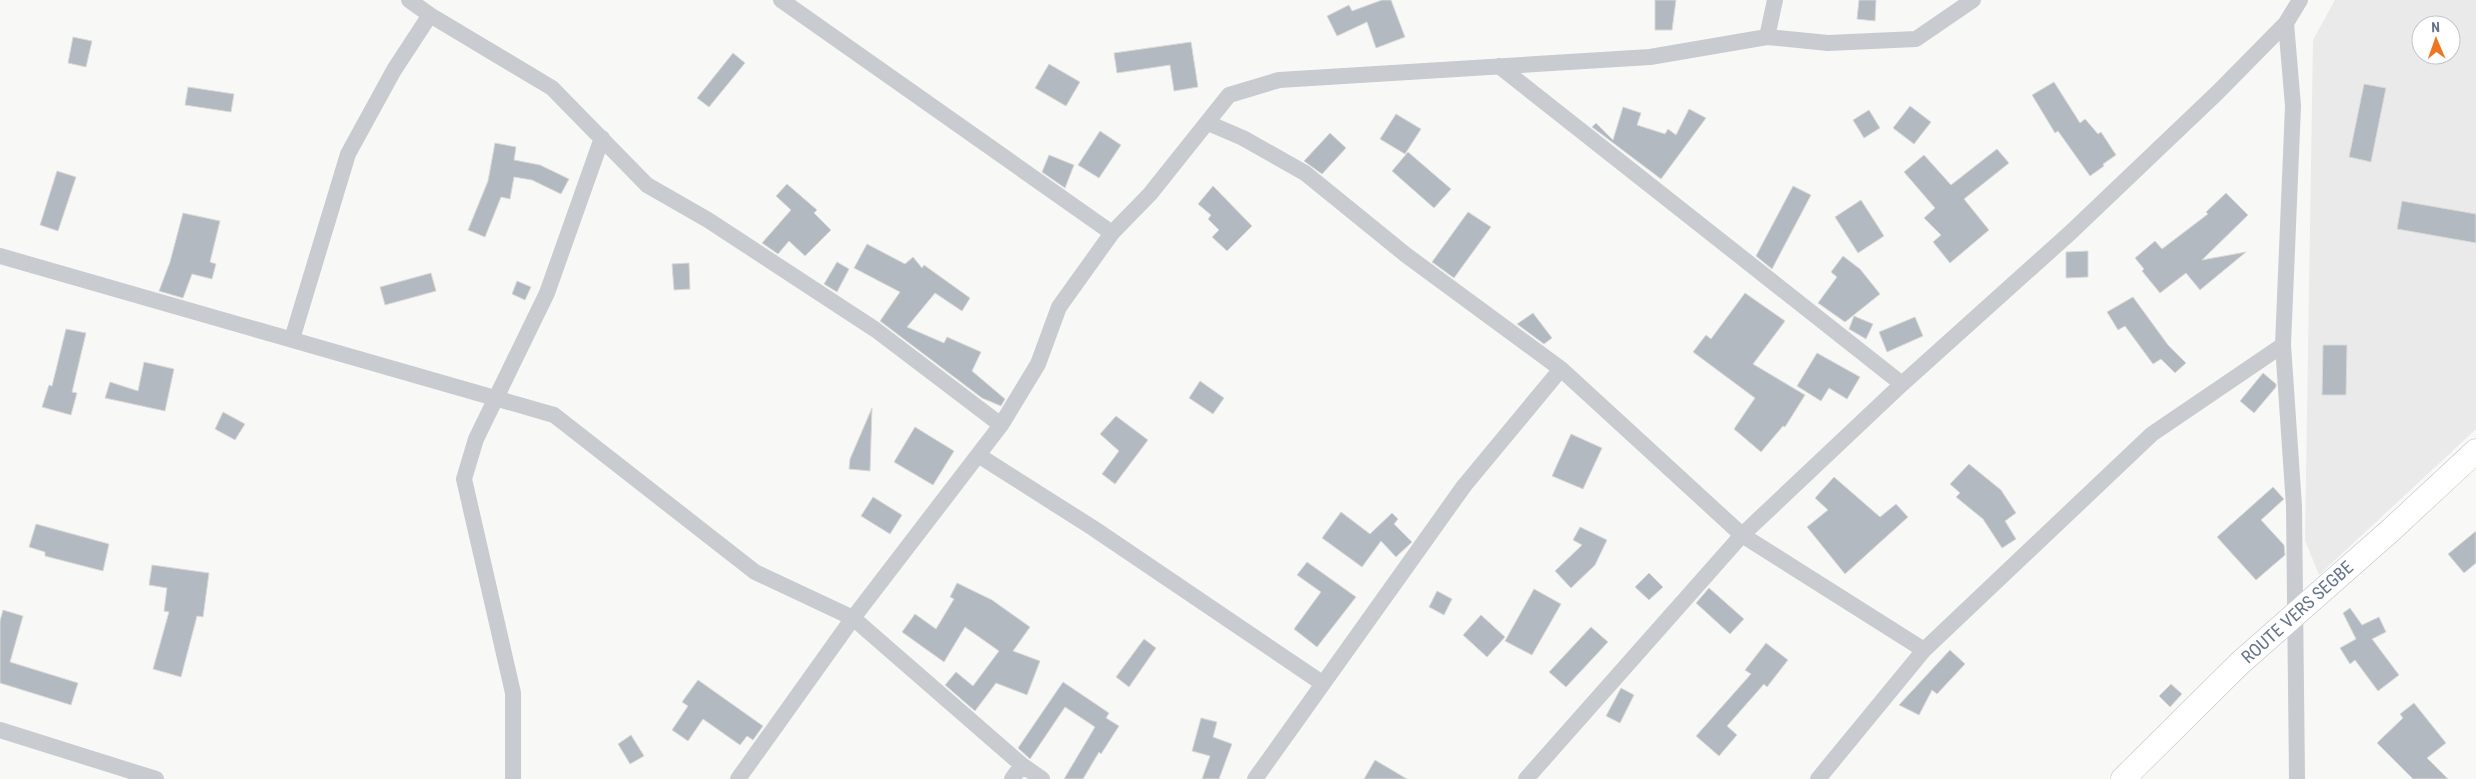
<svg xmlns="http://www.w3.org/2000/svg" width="2476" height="779" font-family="'Roboto Condensed',sans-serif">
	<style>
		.built { fill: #e9eae9; fill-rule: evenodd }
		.building { fill: #b3b9c0; stroke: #dadad8 }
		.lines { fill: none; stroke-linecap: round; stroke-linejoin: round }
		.secondary-casing { stroke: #bdc0c6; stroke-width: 25 }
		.street { stroke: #c8cbcf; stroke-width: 16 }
		.secondary { stroke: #fff; stroke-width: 24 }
		.labels { text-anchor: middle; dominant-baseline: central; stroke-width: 5; stroke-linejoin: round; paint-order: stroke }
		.street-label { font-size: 18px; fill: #667389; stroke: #fff }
	</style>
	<rect width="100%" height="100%" fill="#f8f9f6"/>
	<path class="built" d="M2335,0H2476V429L2319,575L2305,540L2313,40ZM2421,25H2451V55H2421Z"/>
	<path class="building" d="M1382,0H1391L1405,37L1376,48L1367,22L1337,36L1327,16L1349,5L1352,11Z
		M1655,0H1676L1672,30H1655Z
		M1859,0H1876L1875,21L1857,19Z
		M73,37L92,41L86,67L68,63Z
		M1191,42L1198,87L1174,91L1170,65L1117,73L1114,53Z
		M733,53L745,63L709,107L697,98Z
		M1049,64L1080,82L1066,106L1035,88Z
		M2054,82L2080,123L2085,119L2098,134L2101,132L2116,155L2103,164L2104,166L2090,176L2058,131L2055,133L2032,95Z
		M2364,84L2386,88L2371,162L2349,157Z
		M188,87L234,94L231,112L185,105Z
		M1910,106L1931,122L1914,144L1893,128Z
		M1623,107L1641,113L1637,125L1665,134L1668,129L1676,135L1689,109L1706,118L1661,179L1592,127L1596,123L1613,140Z
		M1869,110L1880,128L1864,138L1853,120Z
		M1396,114L1421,129L1405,154L1380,139Z
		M1100,131L1121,145L1099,178L1078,165Z
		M1330,133L1346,148L1322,174L1304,161Z
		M495,143L516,147L514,160L540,165L569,179L561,194L532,180L514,177L510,199L501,197L485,237L468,230L488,181Z
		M1997,149L2009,163L1964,199L1989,230L1950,263L1933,242L1941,235L1924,218L1935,208L1904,172L1924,155L1951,185Z
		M1408,152L1451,189L1434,208L1392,171Z
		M1049,155L1074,165L1065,188L1042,172Z
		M57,171L76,177L58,231L40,225Z
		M787,184L817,210L814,213L831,230L805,256L789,241L778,254L762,243L791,210L776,196Z
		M1213,186L1252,226L1227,251L1212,237L1219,230L1208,219L1211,215L1198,204Z
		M1793,186L1811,195L1772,269L1756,256Z
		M2226,193L2248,215L2202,260L2246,252L2200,290L2186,273L2160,293L2142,271L2144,269L2135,258L2155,241L2162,249L2208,214L2206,212Z
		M1861,200L1884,236L1858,253L1835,217Z
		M2402,201L2476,214V243L2397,229Z
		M1468,212L1491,227L1454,278L1432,262Z
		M183,213L220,221L210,262L216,264L212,279L192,274L183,298L159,291L170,262Z
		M867,244L905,264L913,257L922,268L924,265L970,298L962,311L935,293L907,327L944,343L947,337L981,352L972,371L1005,399L1001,406L982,398L880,321L900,292L854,268Z
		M2088,251V277L2066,278V252Z
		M1843,256L1860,269L1880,294L1845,322L1818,303L1837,277L1831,272Z
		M837,262L849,269L837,292L824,284Z
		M689,263L690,289L674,290L672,264Z
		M431,273L436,291L385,305L380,287Z
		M517,281L531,287L525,300L512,294Z
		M1745,293L1785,321L1753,364L1805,395L1785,427L1783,426L1761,452L1734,429L1755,398L1693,352L1706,335L1711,339Z
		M2133,297L2168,345L2186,363L2175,373L2161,359L2153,364L2125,326L2118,330L2107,312Z
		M1533,313L1552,338L1544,344L1517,324Z
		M1854,316L1873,324L1866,339L1849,329Z
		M1915,317L1923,336L1887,352L1879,332Z
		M66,329L86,333L72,392L77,393L71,415L42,407L49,385L52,386Z
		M2323,345H2347L2346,395H2322Z
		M1817,353L1860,377L1847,399L1829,388L1821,401L1797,386Z
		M144,362L174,369L165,411L105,398L110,382L138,391Z
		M2263,373L2276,384V387L2254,413L2240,401Z
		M1200,381L1224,398L1213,414L1189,398Z
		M872,408L870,471L849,469L850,459Z
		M223,412L245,424L235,440L215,429Z
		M1116,416L1148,440L1115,484L1102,474L1119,451L1100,434Z
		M915,427L954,451L933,485L894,462Z
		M1571,434L1602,448L1583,489L1552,476Z
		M1969,464L2001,490L2016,513L2005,521L2016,539L2002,548L1983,519L1956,497L1960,493L1950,484Z
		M1834,477L1880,517L1896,504L1908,517L1845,574L1807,527L1828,510L1815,498Z
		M2273,487L2284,499L2261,520L2284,545L2285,555L2256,580L2217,537Z
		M873,497L902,515L890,534L861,516Z
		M1341,512L1370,534L1392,513L1398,519L1394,524L1412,542L1396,557L1381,541L1362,567L1322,538Z
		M36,524L109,544L103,571L45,556V552L29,547Z
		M1580,527L1607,540L1595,565L1571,588L1555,571L1582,545L1573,540Z
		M2476,531V563L2464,573L2448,554Z
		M1307,562L1356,597L1317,647L1294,629L1321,592L1297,575Z
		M152,565L209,573L203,617L197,616L181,677L153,669L169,612L164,611L167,588L149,585Z
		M1649,573L1663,587L1649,600L1635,587Z
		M957,583L992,600L1030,627L1013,651L1040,661L1027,695L996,683L975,711L945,685L956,672L973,686L999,651L965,627L944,662L902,632L915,614L936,629L954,599L950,597Z
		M1709,588L1744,619L1730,634L1696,603Z
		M1534,589L1561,604L1532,655L1505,641Z
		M1437,591L1452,599L1444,615L1429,607Z
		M2350,608L2362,625L2379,617L2386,632L2372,639L2399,675L2378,691L2355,660L2350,664L2340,648L2356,639L2343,613Z
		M3,610L23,616L10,662L78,683L71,705L0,683V621Z
		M1481,615L1505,637L1487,657L1463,635Z
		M1591,627L1608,642L1566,687L1549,672Z
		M1144,639L1156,648L1129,687L1116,677Z
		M1766,643L1788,660L1767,687L1764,684L1727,726L1737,735L1719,756L1696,736L1751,674L1745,670Z
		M1950,650L1965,664L1937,694L1932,690L1919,715L1899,705Z
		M698,680L763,726L753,740L747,736L740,745L703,719L688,741L672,730L688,706L682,702Z
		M1063,682L1109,713L1106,718L1119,726L1101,754L1099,752L1083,779H1064L1095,727L1065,707L1030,759L1018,748Z
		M2171,684L2182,694L2170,707L2159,696Z
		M1621,688L1634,695L1620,723L1606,716Z
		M2414,703L2446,743L2427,758L2448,779H2413L2377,743L2403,718L2400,714Z
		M1201,718L1217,722L1213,737L1232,744L1219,779H1202L1210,756L1192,751Z
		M631,735L644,756L630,764L618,744Z
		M1375,760L1407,779H1364Z"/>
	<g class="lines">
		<defs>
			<path id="secondary" d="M2123,779L2240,663L2391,530L2476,451"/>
		</defs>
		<use href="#secondary" class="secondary-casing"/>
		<path class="street" d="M409,0L430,15L552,88L647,185L708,220L876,330L1001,425
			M781,0L1112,233
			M2286,23L2293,106L2283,345L2294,506L2297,779
			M1767,37L1775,0
			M1499,66L1902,384
			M1208,123L1243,138L1305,173L1406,255L1561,369L1742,535L1924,650
			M0,256L554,415L755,572L853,618L1022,765L1042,779
			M292,339L348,154L394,70L430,15
			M978,455L1093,528L1322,683
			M0,730L156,779
			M513,779V693L464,479L476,439L547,293L602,138
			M738,779L853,618L1001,425L1038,364L1059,307L1112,233L1150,194L1229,95L1279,80L1650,57L1767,37L1828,43L1916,39L1973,0
			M1012,779L1022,765
			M1255,779L1464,486L1561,369
			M1526,779L1742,535L1902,384L2070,233L2218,92L2286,23L2300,0
			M1818,779L1924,650L2152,434L2283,345"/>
		<use href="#secondary" class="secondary"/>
	</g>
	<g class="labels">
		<g class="street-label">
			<text transform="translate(2297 612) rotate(-42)">ROUTE VERS SEGBE</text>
		</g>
	</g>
	<g transform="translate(2436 40) rotate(358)"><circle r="24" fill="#ffffff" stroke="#c2c7d0"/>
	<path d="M0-4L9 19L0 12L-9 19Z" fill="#ed7522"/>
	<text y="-8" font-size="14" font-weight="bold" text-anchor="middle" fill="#667389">N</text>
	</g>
</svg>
